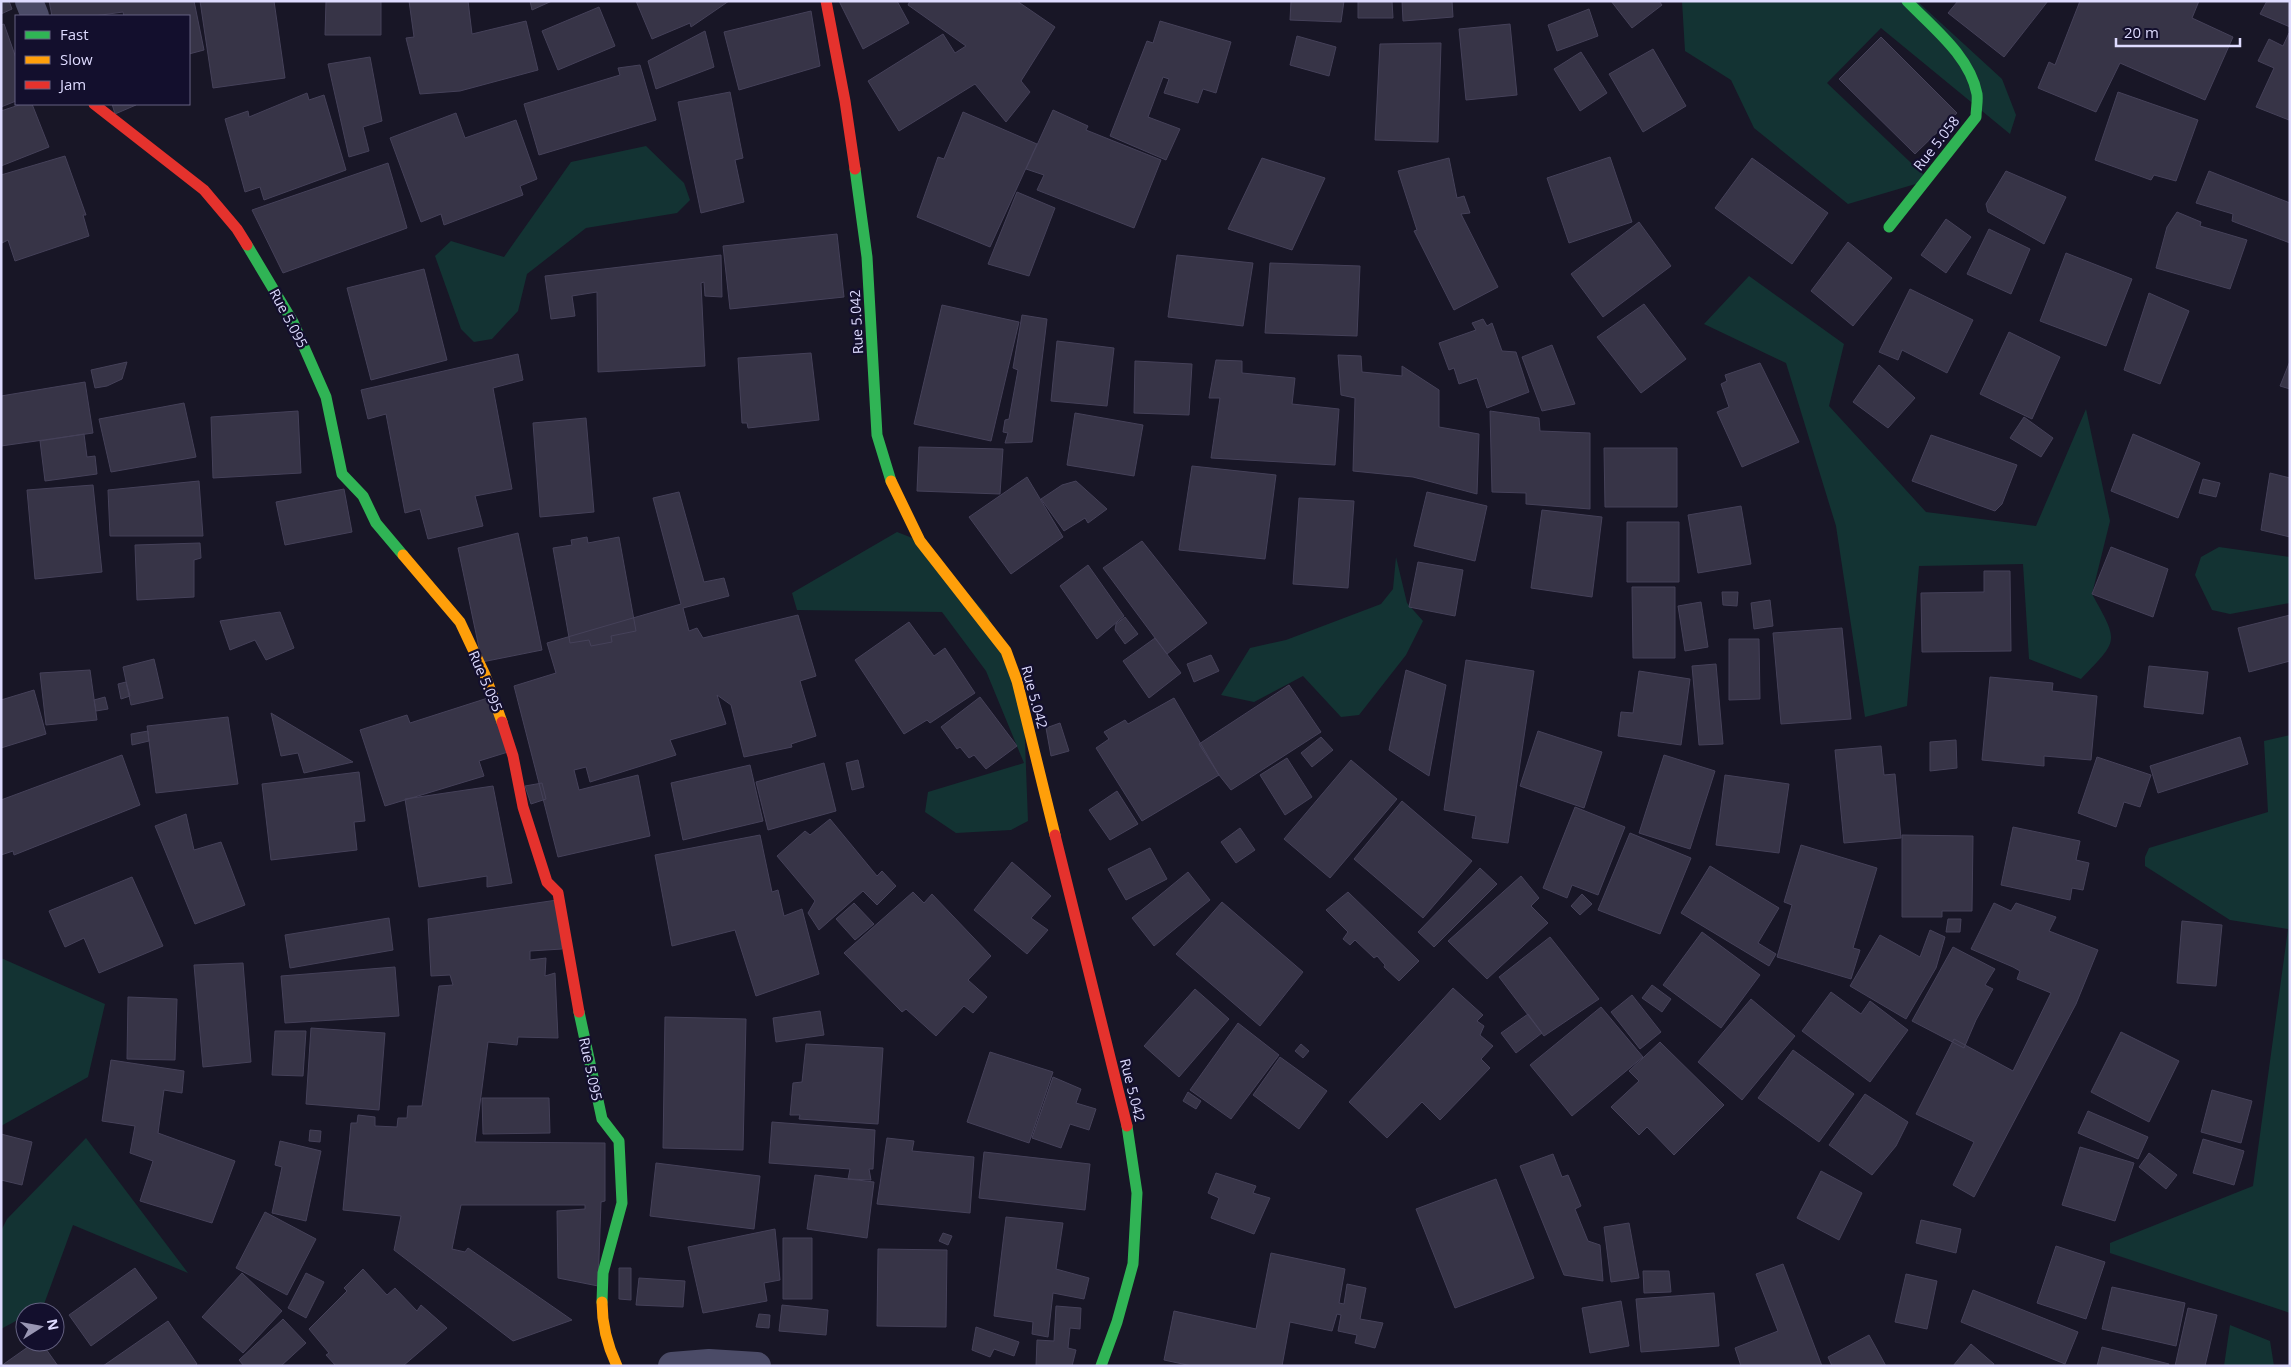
<svg xmlns="http://www.w3.org/2000/svg" width="2291" height="1367" font-family="'Open Sans',sans-serif">
	<style>
		.green { fill: #133333 }
		.building { fill: #373447; stroke: #454159 }
		.lines { fill: none; stroke-linecap: round; stroke-linejoin: round }
		.street { stroke: #4b4b67; stroke-width: 28 }
		.fast { stroke: #30b455; stroke-width: 11 }
		.slow { stroke: #ff9f0a; stroke-width: 11 }
		.jam { stroke: #e5322d; stroke-width: 11 }
		.labels { text-anchor: middle; dominant-baseline: central; stroke-width: 4.5; stroke-linejoin: round; paint-order: stroke }
		.street-label { font-size: 14px; fill: #dedbff; stroke: #130f2d }
	</style>
	<rect width="100%" height="100%" fill="#181626"/>
	<path class="green" d="M1682,1H1917L2002,79L2016,115L2010,134L1881,28L1827,83L1929,180L1848,204L1754,128L1731,80L1685,51Z
		M646,146L684,183L690,200L677,213L586,228L527,274L518,311L492,339L474,342L461,329L435,256L451,241L504,257L571,162Z
		M1749,276L1844,344L1829,406L1926,512L2036,526L2086,409L2110,521L2092,594C2119,643 2119,639 2081,679L2029,659L2023,564L1919,566L1907,706L1865,717L1836,526L1786,363L1704,324Z
		M897,532L920,541L988,616L1024,715L1028,821L1011,830L956,833L925,812L928,792L1024,763L986,671L942,612L797,610L792,593Z
		M2219,547L2290,557V603L2230,614L2212,610L2195,575L2201,557Z
		M1396,557L1407,603L1423,621L1406,655L1359,715L1341,717L1303,676L1254,702L1221,695L1250,648L1286,640L1381,604L1393,589Z
		M2290,735V1313L2110,1253V1243L2253,1186L2288,929L2230,920L2145,866V857L2149,848L2268,812L2264,741Z
		M1,958L105,1004L88,1077L1,1126Z
		M86,1138L188,1273L73,1225L43,1307L34,1312H25V1316L1,1329V1231L7,1219Z
		M2230,1325L2270,1341L2274,1366H2224Z"/>
	<path class="building" d="M1,1H9L12,9L1,14Z
		M49,1H194L204,50L189,54V16H124L123,12L94,16H52Z
		M200,1H274L285,78L213,88Z
		M326,1H381V35H325Z
		M409,1H468L472,34L526,21L538,70L460,91L420,94L406,38L414,37Z
		M530,1H552L532,10Z
		M636,1H729L691,27L690,23L652,39Z
		M839,1H897L909,23L863,49Z
		M910,1H1017L1055,27L1021,81L1030,92L1006,122L975,84L899,131L868,81L943,34L955,53L966,46L908,5Z
		M1291,1H1344L1341,22L1290,20Z
		M1358,1H1392L1393,18H1358Z
		M1402,1H1452L1453,17L1403,21Z
		M1611,1H1659L1662,5L1632,28Z
		M1958,1H2048L2004,57L1948,13Z
		M2080,1H2199L2192,18L2233,37L2205,100L2120,63L2096,112L2038,88L2049,62L2055,65Z
		M2267,1H2290V27L2260,14Z
		M599,7L615,46L558,70L542,31Z
		M1589,9L1598,36L1557,51L1548,25Z
		M811,11L820,66L739,90L724,32Z
		M1160,21L1231,42L1216,93L1203,89L1198,103L1164,93L1169,79L1163,77L1148,117L1180,129L1166,160L1110,136L1147,41L1153,43Z
		M4,24L16,58V101L1,107V25Z
		M1510,24L1517,95L1466,100L1459,29Z
		M705,31L714,67L656,89L648,61Z
		M2289,33L2290,118L2289,120L2256,107L2274,68L2258,61L2269,39L2283,46Z
		M1297,36L1336,47L1329,76L1290,65Z
		M1881,37L1957,113L1915,154L1839,79Z
		M1441,43L1438,142L1375,140L1380,44Z
		M1653,49L1686,106L1643,132L1609,74Z
		M1581,52L1607,93L1580,111L1554,69Z
		M370,57L382,121L363,127L369,151L349,157L328,64Z
		M640,65L656,120L539,155L524,104L620,75L618,68Z
		M730,92L743,158L735,160L744,202L701,213L678,102Z
		M2118,92L2198,120L2176,181L2154,175L2151,180L2095,160Z
		M307,93L309,100L324,95L346,170L264,200L260,187L245,192L225,119L248,111L249,117Z
		M22,104H32L49,147L1,166V111Z
		M112,104H135L136,105L115,114Z
		M1053,110L1088,126L1086,130L1161,160L1134,228L1037,190L1044,175L1026,169Z
		M963,112L1037,144L990,247L917,217L938,157L944,159Z
		M456,113L465,138L516,120L537,179L520,186L523,195L444,225L441,214L421,222L390,138Z
		M65,156L86,215H83L89,236L15,261L8,240L2,243L1,241V175Z
		M1610,157L1632,222L1569,243L1547,178Z
		M1262,158L1325,178L1292,250L1228,229Z
		M1449,158L1457,198L1464,196L1470,213L1461,214L1498,287L1454,310L1414,231L1417,230L1398,171Z
		M1752,158L1828,213L1792,264L1715,208Z
		M388,163L407,228L283,273L252,210Z
		M2006,171L2066,197L2044,244L1988,212L1986,204Z
		M2209,171L2290,203V243L2232,221L2233,214L2196,203Z
		M1017,192L1055,208L1029,276L988,264Z
		M2177,212L2201,222L2200,226L2247,240L2230,289L2156,268L2167,227Z
		M1946,219L1971,237L1946,273L1921,255Z
		M1639,222L1671,266L1603,317L1571,274Z
		M1989,229L2030,249L2011,294L1967,274Z
		M837,234L844,297L730,309L723,246Z
		M1848,242L1892,278L1853,326L1811,291Z
		M2066,253L2132,279L2106,346L2040,321Z
		M721,255L722,297L705,296L704,282L701,283L705,366L598,372L597,292L572,296L575,316L551,319L545,276Z
		M1177,255L1253,263L1243,326L1168,317Z
		M1270,263L1360,266L1357,336L1265,333Z
		M424,269L447,360L371,380L347,288Z
		M1910,289L1973,320L1947,373L1902,350L1898,360L1879,352Z
		M2149,293L2189,311L2160,384L2124,370Z
		M1644,304L1686,359L1641,393L1597,337Z
		M942,305L1019,322L991,441L914,424Z
		M1022,315L1047,319L1032,442L1005,443L1008,433L1003,432L1005,420L1009,419L1018,370L1013,368Z
		M1483,319L1487,326L1492,323L1502,351L1516,352L1529,392L1487,408L1477,378L1459,384L1454,368L1449,370L1439,343L1476,330L1472,323Z
		M2009,332L2060,357L2032,419L1980,394Z
		M1057,341L1114,348L1107,406L1051,401Z
		M1552,345L1575,404L1542,411L1522,357Z
		M811,353L819,420L748,428L747,423H742L738,358Z
		M518,354L523,380L493,388L512,489L475,496L483,526L428,539L420,509L405,513L386,414L368,419L361,390Z
		M1338,355L1361,356L1362,372L1402,376V366L1439,390V427L1479,434L1477,494L1413,477L1353,471L1355,398L1341,395Z
		M1216,360L1242,361V373L1295,378L1292,404L1339,409L1335,465L1211,458L1220,398H1209Z
		M1135,361L1192,364L1189,415L1134,413Z
		M2290,361V389L2280,386Z
		M127,362L122,379L107,386L95,388L91,370Z
		M1760,363L1799,442L1742,467L1717,412L1729,407L1721,384L1727,381L1725,375Z
		M1879,365L1915,398L1888,428L1853,402Z
		M85,382L93,433L1,446V396Z
		M184,403L196,457L111,472L99,419Z
		M298,411L301,473L213,478L211,417Z
		M1490,411L1539,418L1540,431L1590,433V509L1526,504V493L1492,492Z
		M1075,413L1143,425L1134,476L1067,465Z
		M2024,417L2053,438L2041,457L2010,438Z
		M586,418L594,512L540,517L533,423Z
		M84,434L87,457L95,456L97,474L45,481L40,441Z
		M2133,434L2200,463L2178,518L2111,491Z
		M1931,435L2017,465L2002,504L1995,511L1912,481Z
		M919,447L1003,449L1000,494L917,491Z
		M1604,448H1677V507H1605Z
		M1192,466L1276,475L1265,559L1179,550Z
		M2270,473L2290,478V537L2261,530Z
		M1027,477L1063,537L1011,574L969,517Z
		M2203,479L2220,483L2216,497L2199,493Z
		M199,481L203,536H110L108,490Z
		M1076,481L1107,509L1088,523L1085,518L1064,531L1041,499L1062,485Z
		M93,485L102,572L35,579L27,490Z
		M344,489L352,532L285,545L276,502Z
		M679,492L704,582L724,578L729,596L683,608L689,631L697,628L703,638L798,615L816,676L800,681L816,736L791,744L792,747L744,757L731,705L717,695L726,724L670,740L676,755L590,782L586,767L574,770L579,790L638,775L650,836L558,857L514,686L556,673L547,643L681,604L653,498Z
		M1427,492L1487,506L1475,561L1414,546Z
		M1299,498L1354,501L1348,588L1293,584Z
		M1741,506L1751,564L1698,573L1688,515Z
		M1542,510L1602,517L1592,597L1531,588Z
		M1627,522H1679V582H1627Z
		M518,533L542,650L482,662L458,548Z
		M587,537L588,543L619,537L636,631L611,636L612,642L591,646L589,640L570,643L553,548L572,545L571,540Z
		M1142,541L1207,623L1167,654L1103,568Z
		M200,543L201,558L194,560V597L137,600L135,545Z
		M2111,547L2168,569L2153,617L2092,594Z
		M1418,562L1463,570L1455,616L1409,607Z
		M1088,565L1124,616L1097,639L1060,586Z
		M1984,571H2010L2011,651L1922,652L1921,593L1984,592Z
		M1632,587H1675V658H1633Z
		M1722,592H1738L1737,606L1723,605Z
		M1770,600L1773,626L1754,629L1751,603Z
		M1701,602L1708,647L1685,651L1678,606Z
		M280,612L294,648L266,660L255,640L230,650L220,621Z
		M2290,615V661L2249,672L2238,628Z
		M1125,617L1138,634L1125,644L1115,630L1116,624Z
		M909,622L934,656L945,648L975,693L930,723L927,720L904,734L855,660Z
		M1842,628L1851,719L1781,724L1773,633Z
		M1155,638L1181,673L1149,698L1123,661Z
		M1729,639H1759L1760,699L1729,700Z
		M1211,655L1219,671L1194,682L1187,664Z
		M154,659L163,698L131,705L123,667Z
		M1466,660L1534,671L1508,843L1472,838L1476,816L1444,810Z
		M1716,664L1723,744L1699,745L1692,666Z
		M2149,666L2208,672L2203,714L2144,707Z
		M90,670L97,720L46,725L40,673Z
		M1406,670L1446,685L1429,776L1389,750Z
		M1639,671L1690,679L1681,745L1618,736L1621,712L1633,713Z
		M1990,677L2053,683L2052,691L2097,696L2091,760L2044,756V766L1982,760Z
		M126,682L130,696L121,699L118,684Z
		M1289,685L1321,732L1231,790L1219,775L1199,744Z
		M34,690L46,734L1,748V700Z
		M105,697L108,709L96,711L94,700Z
		M491,697L508,752L479,761L484,776L385,806L360,730L407,715L410,723Z
		M980,697L1017,746L986,769L974,755L969,758L960,747L957,749L941,727Z
		M1174,698L1219,775L1142,821L1096,748L1109,739L1104,732L1125,720L1128,724Z
		M271,713L353,762L304,773L298,753L281,756Z
		M228,717L238,784L156,793L147,726Z
		M1060,723L1069,751L1051,756L1046,728Z
		M148,731L149,741L132,745L131,734Z
		M1538,731L1602,752L1584,808L1520,786Z
		M1321,737L1333,750L1312,767L1301,753Z
		M2240,737L2248,764L2158,793L2150,766Z
		M1956,740L1957,768L1930,771V742Z
		M1881,746L1884,775L1895,774L1901,838L1844,843L1835,750Z
		M122,755L140,805L14,855L13,851L1,855V800Z
		M1664,755L1715,771L1690,849L1639,833Z
		M2097,757L2151,775L2140,807L2124,802L2116,827L2078,813Z
		M1287,758L1312,797L1285,815L1260,775Z
		M858,760L864,787L852,790L846,763Z
		M1351,760L1397,799L1330,878L1284,839Z
		M824,763L836,811L768,830L756,782Z
		M750,765L763,821L683,840L671,783Z
		M359,772L365,821L354,822L357,850L271,860L262,784Z
		M1725,775L1789,784L1779,853L1716,845Z
		M542,783L546,799L531,804L525,786Z
		M493,786L512,883L487,887V876L419,887L405,799Z
		M1117,791L1138,824L1110,840L1089,810Z
		M1402,801L1472,861L1423,918L1354,859Z
		M1575,807L1625,827L1598,895L1572,885L1567,898L1543,888Z
		M186,814L194,850L221,842L245,905L195,924L155,826Z
		M830,819L877,876L882,871L896,886L877,905L863,891L819,930L808,913L815,901L777,856L805,831L810,835Z
		M2013,827L2080,841L2076,860L2089,863L2083,890L2072,888L2070,900L2001,885Z
		M1240,828L1255,850L1236,863L1221,842Z
		M1630,833L1691,858L1660,934L1598,910Z
		M760,835L772,892L778,890L784,916L802,909L819,974L756,996L735,930L672,946L655,855Z
		M1902,835L1973,836L1972,911H1942V917H1902Z
		M1801,845L1877,868L1853,948L1860,950L1851,979L1777,957L1792,905L1784,902Z
		M1150,848L1167,879L1126,900L1108,869Z
		M1012,862L1051,896L1031,918L1048,930L1027,954L974,910Z
		M1710,866L1779,908L1758,943L1776,954L1769,966L1681,913Z
		M1480,868L1497,884L1434,947L1418,932Z
		M1188,872L1210,900L1154,946L1132,918Z
		M1521,876L1539,898L1531,906L1548,923L1487,979L1448,941Z
		M132,877L163,946L99,973L84,938L65,947L49,911Z
		M913,892L924,903L932,894L991,956L968,980L987,997L973,1013L964,1006L936,1036L906,1009L902,1012L844,953Z
		M1348,892L1419,961L1399,981L1384,967L1385,965L1377,956L1374,958L1355,940L1350,945L1343,939L1348,932L1326,910Z
		M1582,894L1592,904L1580,915L1571,906Z
		M557,900L562,949L530,951V960L546,958L545,976L555,973L558,1038L518,1037L517,1045L488,1042L475,1142L605,1143V1201L601,1202L598,1286L558,1278L557,1211L585,1209V1205H461L452,1249L465,1252L468,1248L572,1320L513,1341L394,1250L401,1216L343,1210L351,1123H357L358,1115L375,1117V1126L397,1127L398,1118H407L408,1106H422L439,986L453,985L450,975L431,976L428,919Z
		M1222,902L1303,972L1260,1026L1176,954Z
		M854,903L874,924L855,940L836,919Z
		M1994,903L2011,911L2016,903L2056,917L2049,931L2098,950L2076,1004L1974,1197L1953,1185L1974,1142L1916,1114L1954,1039L2013,1071L2051,993L2017,979L2020,971L2013,967L1971,949Z
		M389,918L393,950L290,968L285,935Z
		M1948,919H1961L1960,932H1946Z
		M2182,921L2222,925L2216,986L2177,983Z
		M1930,930L1945,937L1936,968L1906,1019L1850,986L1880,935L1920,957Z
		M1702,932L1760,975L1721,1028L1663,985Z
		M1550,937L1599,999L1544,1036L1499,977Z
		M1953,947L1995,969L1985,985L1993,989L1976,1020L1964,1048L1912,1021Z
		M243,963L251,1062L203,1067L194,965Z
		M395,967L399,1016L285,1023L281,976Z
		M1652,985L1671,999L1662,1012L1642,998Z
		M1453,988L1483,1015L1477,1021L1484,1026L1480,1035L1493,1046L1481,1059L1490,1068L1440,1120L1422,1102L1387,1138L1349,1102Z
		M1195,989L1229,1019L1179,1077L1144,1046Z
		M1831,992L1861,1014L1870,1001L1908,1030L1870,1082L1802,1031Z
		M1632,995L1661,1032L1640,1049L1611,1012Z
		M128,997L177,999L175,1060L127,1059Z
		M1751,999L1795,1036L1742,1100L1698,1062Z
		M1601,1007L1643,1057L1572,1116L1530,1065Z
		M820,1011L824,1035L776,1042L773,1018Z
		M1528,1014L1542,1033L1516,1053L1501,1033Z
		M665,1017L746,1019L743,1150L663,1148Z
		M1238,1023L1279,1055L1231,1119L1190,1090Z
		M311,1028L385,1033L379,1110L306,1104Z
		M275,1031H306L303,1076L272,1075Z
		M2121,1032L2179,1061L2149,1122L2091,1092Z
		M1660,1042L1724,1105L1674,1155L1647,1127L1639,1135L1611,1107L1639,1081L1629,1071Z
		M806,1044L883,1048L878,1124L799,1119L800,1115H790L793,1083L802,1082Z
		M1301,1044L1309,1051L1303,1058L1295,1051Z
		M1793,1050L1854,1094L1819,1142L1758,1098Z
		M990,1052L1053,1072L1029,1143L967,1122Z
		M1280,1057L1327,1091L1299,1129L1253,1095Z
		M111,1060L184,1071L182,1093L164,1090L158,1133L235,1161L212,1223L140,1201L153,1161L130,1153L135,1126L102,1121Z
		M1053,1077L1081,1089L1076,1103L1096,1109L1089,1130L1070,1124L1061,1148L1032,1138Z
		M2212,1090L2252,1101L2241,1143L2201,1132Z
		M1188,1092L1201,1101L1196,1109L1183,1101Z
		M1865,1094L1908,1122L1896,1146L1872,1175L1829,1145Z
		M482,1098H549L550,1133L483,1134Z
		M2088,1111L2148,1137L2138,1159L2078,1133Z
		M772,1122L875,1130L873,1169H869L871,1180L848,1179L850,1169L769,1163Z
		M310,1130L321,1131L320,1142L309,1141Z
		M1,1134L32,1142L22,1185L1,1180Z
		M887,1138L914,1141L912,1151L974,1157L970,1213L877,1204Z
		M2203,1139L2244,1151L2234,1185L2193,1173Z
		M280,1141L321,1151L306,1221L272,1213L282,1167L275,1165Z
		M2080,1147L2134,1163L2115,1221L2062,1205Z
		M984,1152L1090,1164L1085,1210L979,1198Z
		M2149,1153L2177,1175L2166,1189L2139,1167Z
		M1553,1154L1562,1177L1568,1175L1581,1206L1575,1209L1588,1241L1600,1245L1603,1281L1564,1275L1520,1166Z
		M656,1163L760,1176L754,1229L650,1216Z
		M1821,1171L1862,1193L1839,1240L1797,1218Z
		M1216,1173L1256,1186L1253,1193L1270,1198L1254,1234L1211,1218L1219,1198L1208,1193Z
		M815,1175L874,1182L867,1238L807,1229Z
		M1496,1179L1534,1278L1455,1308L1416,1209Z
		M265,1212L316,1239L287,1295L236,1268Z
		M1006,1217L1063,1223L1056,1269L1089,1278L1084,1299L1053,1293L1048,1337L1032,1334L1033,1322L994,1316Z
		M1921,1220L1961,1229L1956,1253L1916,1243Z
		M1629,1223L1639,1278L1611,1282L1604,1227Z
		M775,1229L780,1280L764,1283L767,1301L703,1313L688,1247Z
		M943,1233L952,1236L948,1245L939,1241Z
		M783,1238H812V1299H783Z
		M2056,1246L2105,1262L2086,1319L2037,1303Z
		M878,1249L947,1250L946,1327L877,1326Z
		M1271,1253L1345,1269L1339,1303L1344,1304L1347,1284L1366,1288L1360,1319L1383,1323L1375,1348L1355,1343L1357,1335L1338,1331L1341,1315L1337,1314L1332,1331L1290,1322L1282,1366H1192L1164,1360L1174,1311L1256,1329Z
		M1783,1264L1822,1366H1741L1735,1348L1778,1331L1756,1274Z
		M135,1268L157,1298L91,1346L69,1315Z
		M619,1268H631V1300L619,1299Z
		M363,1269L387,1295L395,1288L417,1311L421,1305L447,1328L403,1366H336L326,1355L329,1353L309,1329L347,1291L344,1288Z
		M1643,1271H1669L1671,1292L1644,1293Z
		M242,1273L282,1311L243,1353L202,1317Z
		M306,1273L324,1282L306,1318L288,1308Z
		M1906,1274L1937,1281L1927,1329L1895,1322Z
		M639,1278L685,1281L683,1307L636,1305Z
		M2112,1287L2185,1303L2176,1346L2102,1329Z
		M1973,1290L2078,1332L2065,1364L1961,1322Z
		M1714,1293L1719,1346L1641,1352L1636,1299Z
		M1621,1301L1629,1346L1590,1353L1582,1308Z
		M782,1305L828,1310L826,1335L779,1331Z
		M1056,1306L1081,1308L1080,1329L1070,1328L1068,1348L1076,1350L1072,1366H1036L1037,1340L1054,1341Z
		M2188,1308L2217,1315L2205,1366H2175Z
		M759,1314L770,1315L769,1328L756,1327Z
		M283,1319L306,1343L281,1366H244L239,1360Z
		M168,1321L197,1364L195,1366H103Z
		M976,1327L1019,1342L1014,1356L994,1349L990,1357L972,1350Z
		M1869,1335L1886,1366H1832L1828,1357Z
		M35,1342H41L58,1366H1Z
		M1971,1344L1994,1364L1993,1366H1953Z
		M2102,1347L2169,1364L2168,1366H2097Z"/>
	<g class="lines">
		<path class="street" d="M29,1L35,16
			M672,1366L709,1363L757,1366"/>
		<path class="fast" d="M855,169L867,257L877,435L891,481
			M1889,227L1976,117C1976,109 1978,101 1977,94C1970,56 1932,27 1907,1
			M247,245L293,322L326,397L342,474L363,496L376,523L403,555
			M579,1012L602,1119L619,1141L622,1203L603,1273L602,1302
			M1101,1366L1117,1322L1133,1264L1137,1193L1127,1126"/>
		<path class="slow" d="M891,481L920,541L1006,651L1017,681L1055,835
			M403,555L460,622L485,675L502,722
			M602,1302C602,1324 608,1347 617,1366"/>
		<path class="jam" d="M826,1L845,101L855,169
			M94,104L204,190L237,229L247,245
			M502,722L513,756L523,807L547,882L558,893L579,1012
			M1055,835L1127,1126"/>
	</g>
	<g class="labels">
		<g class="street-label">
			<text transform="translate(1936 143) rotate(-52)">Rue 5.058</text>
			<text transform="translate(289 318) rotate(62)">Rue 5.095</text>
			<text transform="translate(856 322) rotate(-93)">Rue 5.042</text>
			<text transform="translate(486 681) rotate(67)">Rue 5.095</text>
			<text transform="translate(1035 697) rotate(75)">Rue 5.042</text>
			<text transform="translate(591 1069) rotate(78)">Rue 5.095</text>
			<text transform="translate(1133 1090) rotate(76)">Rue 5.042</text>
		</g>
	</g>
	<rect width="2291" height="1367" fill="none" stroke="#dedbff" stroke-width="5"/>
	<rect x="15" y="15" width="175" height="90" fill="#130f2d" stroke="#646181"/>
	<rect x="25" y="31" width="25" height="8" fill="#30b455" stroke="#646181"/>
	<text x="60" y="40" font-size="15" fill="#dedbff">Fast</text>
	<rect x="25" y="56" width="25" height="8" fill="#ff9f0a" stroke="#646181"/>
	<text x="60" y="65" font-size="15" fill="#dedbff">Slow</text>
	<rect x="25" y="81" width="25" height="8" fill="#e5322d" stroke="#646181"/>
	<text x="60" y="90" font-size="15" fill="#dedbff">Jam</text>
	<g transform="translate(40 1327) rotate(79)"><circle r="24" fill="#130f2d" stroke="#646181"/>
	<path d="M0-4L9 19L0 12L-9 19Z" fill="#9996b3"/>
	<text y="-8" font-size="14" font-weight="bold" text-anchor="middle" fill="#dedbff">N</text>
	</g>
	<path d="M2116 38v8h124v-8" fill="none" stroke="#dedbff" stroke-width="2.5"/>
	<text x="2124" y="38" font-size="15" fill="#dedbff" stroke="#130f2d" stroke-width="4" paint-order="stroke">20 m</text>
</svg>
